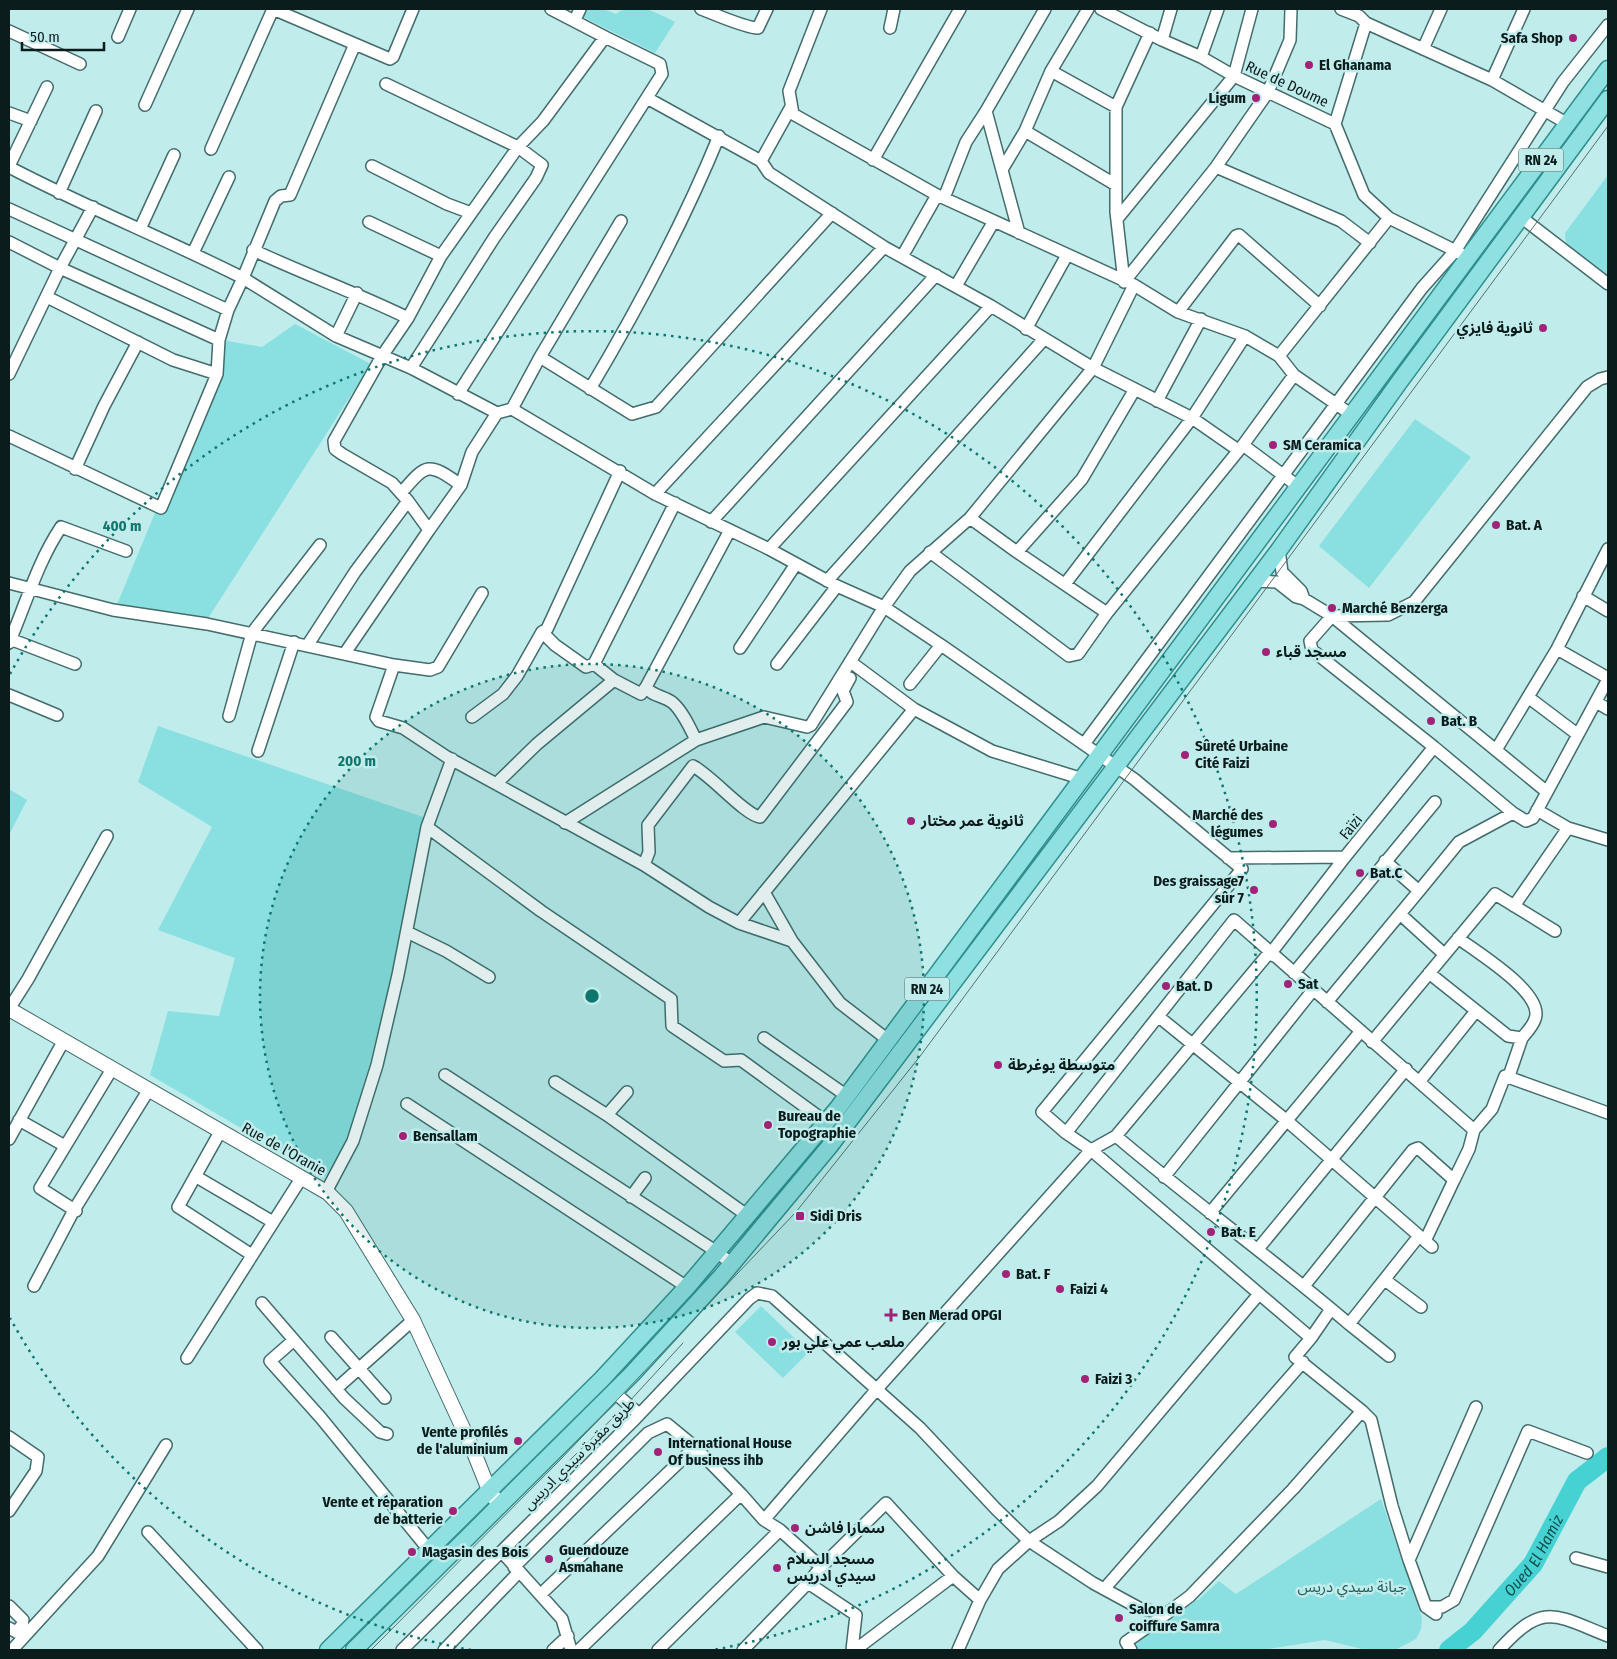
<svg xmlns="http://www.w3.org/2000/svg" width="1617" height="1659" font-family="'Fira Sans Condensed','Noto Sans Arabic',sans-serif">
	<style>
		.green { fill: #8ae0e0 }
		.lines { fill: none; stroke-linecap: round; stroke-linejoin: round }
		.river { stroke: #46d2d3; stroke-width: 20 }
		.minor-casing { stroke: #436c6b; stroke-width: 14 }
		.tertiary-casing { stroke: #436c6b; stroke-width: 16 }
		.primary-casing { stroke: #308e8e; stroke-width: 19 }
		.minor { stroke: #fff; stroke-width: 11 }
		.tertiary { stroke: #fff; stroke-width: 14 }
		.primary { stroke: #8fe0e0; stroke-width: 16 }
		.tram { stroke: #547070; stroke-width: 1 }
		.ring { fill: none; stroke: #0f766e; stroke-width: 2.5; stroke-dasharray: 2.5 5 }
		.poi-dot { fill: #a12276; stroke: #c0eceb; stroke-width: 2 }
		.labels { text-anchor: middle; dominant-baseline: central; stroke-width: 5; stroke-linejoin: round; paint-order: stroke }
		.shield { fill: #c0eceb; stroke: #415a5a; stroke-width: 1 }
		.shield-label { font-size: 14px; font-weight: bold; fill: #0b1c1c }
		.poi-label { font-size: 15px; font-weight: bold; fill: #0b1c1c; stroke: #c0eceb; text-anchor: start }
		.street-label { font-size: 15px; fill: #0b1c1c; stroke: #c0eceb }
		.park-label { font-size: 15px; fill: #235c5d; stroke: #c0eceb }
		.water-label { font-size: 16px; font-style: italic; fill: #134f4f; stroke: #c0eceb }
		.centre { fill: #0f766e; stroke: #c0eceb; stroke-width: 2.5 }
		.ring-label { font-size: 15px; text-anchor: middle; font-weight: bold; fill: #0f766e; stroke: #c0eceb; stroke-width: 5; stroke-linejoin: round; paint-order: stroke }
	</style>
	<rect width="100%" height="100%" fill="#c0eceb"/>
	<path class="green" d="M586,9H603L616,14C634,0 657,13 675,22L655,53L583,17Z
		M1608,175V276L1566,245L1565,233Z
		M295,324L371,364L207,620L116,607L207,387L222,340L262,347Z
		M1415,419L1471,457L1369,588L1319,546Z
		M158,726L423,817L409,902L370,1063L346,1144L325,1177L150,1075L168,1011L219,1016L235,958L158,930L212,827L138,782Z
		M9,789L27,800L9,835Z
		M761,1306L809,1352L783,1378L735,1332Z
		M1381,1499L1422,1618L1421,1629L1416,1639L1395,1650H1366L1325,1640L1262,1650H1138L1135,1640L1199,1599L1219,1581L1236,1594Z"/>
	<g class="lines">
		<path class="river" id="s1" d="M1449,1650L1473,1631L1533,1564L1577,1481L1608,1457"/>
		<defs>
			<path id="minor" d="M701,9C715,14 745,28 758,28L767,9
				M821,9L789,91L793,114L937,195L1134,285L1178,312L1245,336L1279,356L1294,375L1352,415
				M1101,9L1162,40L1201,57L1234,76L1335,124L1364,195L1389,218L1460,253
				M1341,9L1359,16L1366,23L1492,80L1568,124
				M575,20L580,9
				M890,28L894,9
				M9,31L80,64
				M118,37L130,9
				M1162,40L1171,9
				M1423,49L1441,9
				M1201,57L1218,9
				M1051,71L1116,107
				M1492,80L1524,9
				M386,84L518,147L542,165L536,178L494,238L411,368
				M647,98L761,161
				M145,105L188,9
				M791,107L761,161L769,173L884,247L991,306L1093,368L1192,418L1238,450
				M986,111L1019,233
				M9,113L31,121
				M1335,124L1366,23
				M1025,131L1116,185
				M211,149L273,9L390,59L393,57L413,9
				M873,160L960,9
				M9,166L47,87
				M372,166L447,204L471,213
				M9,167C85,207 166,239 243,278L275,201L281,196L290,195L355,44
				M1216,167L1341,221L1370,243
				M1003,168L1025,131L1051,71L1088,9
				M59,193L96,111
				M944,198L966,142L986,111L1045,9
				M9,209L228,310L243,278L336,336L357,293
				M1521,217L1608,284
				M1117,219L1234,76L1252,9
				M369,222L441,256
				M140,229L174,155
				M9,242L60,268L219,340
				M253,250C304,274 357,293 408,318
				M193,253L229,177
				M903,255L937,195
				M1124,282L1216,167L1268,92L1290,40L1291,9
				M1124,282L1116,212V107L1150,33
				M956,286L994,221
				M47,297L173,360L217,374
				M1178,312L1236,236L1239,235L1320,306
				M1026,329L1067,255
				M336,336L411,368L497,413L512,409L540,357L632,414L656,407L832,213
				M1279,356L1389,218
				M540,357L621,221
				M9,374L60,268L93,207
				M1608,377L1600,379L1587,387L1414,602L1388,615L1332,616L1310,641L1312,650L1434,747L1513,813L1526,821L1533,818L1608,679
				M590,389C638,308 683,224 719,136
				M458,394L662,74L660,64L605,37
				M1157,401L1201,319
				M512,409L655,494L769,549L837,586L884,607L941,645
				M9,436L161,508L217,374L219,340L228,310
				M1243,445L1299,487
				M75,469L104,406L138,342
				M620,471L547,629L542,632L555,645L586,667L594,664L675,503
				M402,492C427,463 428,462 461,485
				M655,494L884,247
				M970,518L1017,552L1107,613
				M711,522L936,275
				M429,530L461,485L472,452L497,413
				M769,549L991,306
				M1279,550L1282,572L1301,591L1304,599
				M930,552L1069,656L1078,654L1107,613L1243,445L1294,375
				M1017,552L1082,479L1135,389
				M827,581L1044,339
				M1255,581L1277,582L1296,597L1304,599L1332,616L1547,792
				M9,583L113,610L207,624L394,665L376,717L379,721L403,728L447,757L644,865L709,907L739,923L792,941L840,1003L888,1040
				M1065,584L1192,418L1245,336
				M1583,596L1608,611
				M10,639L75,664
				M9,643C26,604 37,563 61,527L126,551
				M307,646L355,572L408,501L392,483L342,454L335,449L334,441L382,356L408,318L441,256L518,147L543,121L605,37L551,9
				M740,648L796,564
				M1557,649L1608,678
				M345,653L429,530L408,501
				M852,663L914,709L992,751L1083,779
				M594,664L614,680L641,694L646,687
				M777,664L837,586
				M394,665L430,670L438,667L482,593
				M9,695L57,715
				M1528,697L1577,734
				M1596,702L1608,709
				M229,716L252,633L320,545
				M472,717L503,694L517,676L542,632
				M696,740C690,728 683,712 673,703C665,696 651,696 646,687L730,530
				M1084,744L1422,288L1455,251L1563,82L1608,25
				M1496,750L1557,649L1608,549
				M258,751L294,642
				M496,784L537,744L614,680
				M1537,810L1568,828L1608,840
				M565,823L696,740L764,717L807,727L811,725L884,607L910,571L970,518L1093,368L1134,285
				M427,827L541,911L671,999L672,1026L724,1061L741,1060L826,1122
				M1228,858L1345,857L1434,747
				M1385,861L1419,891L1459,842L1513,813
				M644,865L649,852L648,825L693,766C712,776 745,815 760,817L847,702L843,691L850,678
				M764,892L792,941
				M1514,906L1568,828
				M1400,914L1444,954
				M739,923L914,709
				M407,932L446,951L489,977
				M1271,953L1345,857
				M1294,973L1435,802
				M1429,973L1508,1036L1522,1038C1526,1033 1533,1026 1535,1019C1545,993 1476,952 1458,938
				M1327,1002L1419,891
				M9,1009L28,979L107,836
				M1159,1017L1286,1120L1432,1247
				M764,1038L847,1096
				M1372,1042L1495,894L1555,931
				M445,1075L717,1252L732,1264
				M1509,1076L1522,1038
				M555,1082L607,1115L748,1216
				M1419,1082L1476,1011
				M407,1104L687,1287
				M607,1115L627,1092
				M19,1120L65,1146
				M220,1132L178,1207L252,1255
				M1066,1133L1234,920L1474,1130
				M1116,1136L1269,953L1274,956
				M9,1139L63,1042
				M195,1176L273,1222
				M1164,1177L1313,990L1307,985
				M326,1192L353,1141L377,1065L398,975L427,827L452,759
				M631,1197L645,1178
				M76,1211L40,1188L112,1069
				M1210,1213L1361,1031
				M1425,1241L1454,1180
				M1258,1249L1406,1069
				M1385,1280L1421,1307
				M34,1286L74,1210L148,1091
				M1304,1286L1413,1150L1418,1148L1454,1180L1469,1149L1474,1130L1492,1109L1505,1076L1608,1113
				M262,1303L344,1398L380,1432L387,1434
				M1331,1309L1311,1338L1091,1150L1116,1136C1192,1201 1273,1259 1349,1324L1419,1236
				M1349,1324L1389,1356
				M331,1337L385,1398
				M1311,1338L1295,1357L1362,1411
				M294,1340L270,1361L321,1418L429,1550
				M187,1358L302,1177
				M336,1389L413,1320
				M614,1392L639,1414
				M9,1437L38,1457L36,1471L9,1511
				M148,1532L257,1650
				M502,1552L562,1619L571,1650
				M1576,1558L1608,1567
				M1409,1560L1476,1407
				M514,1567L648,1433L667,1424L695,1447L741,1494
				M821,1567L886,1503L953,1576L980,1600
				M808,1583L856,1615L852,1650
				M1105,1588L1303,1362
				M541,1594L695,1447
				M9,1606L23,1620L22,1625L16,1632L9,1628
				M1426,1607H1442L1454,1600L1528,1431L1587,1453
				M12,1650L98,1556L166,1445
				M402,1650L636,1418L749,1299L757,1293L772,1296L920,1428L996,1509L1029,1541L1093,1583L1139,1608L1166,1614L1190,1596L1293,1489L1362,1411L1371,1420L1392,1506L1409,1560L1426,1607L1436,1614
				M444,1650L519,1572
				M553,1650L568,1636
				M579,1650L741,1494L764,1520
				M658,1650L780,1530
				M743,1650L808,1583L821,1567L780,1530L764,1520L877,1389L1091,1150L1066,1133L1042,1112L1242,869L1134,779L941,645L910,684
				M855,1650L953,1576
				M958,1650L980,1600L998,1569L1029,1541L1059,1521L1097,1486L1259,1294
				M1131,1650L1126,1642L1166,1614
				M1499,1650C1543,1602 1553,1614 1608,1636"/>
			<path id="tertiary" d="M9,1009L328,1193L346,1211L413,1320L473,1450L489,1490L500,1506"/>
			<path id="primary" d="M328,1650L602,1379L687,1287L838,1108L1608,69
				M354,1650L632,1374L720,1278L829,1147L1279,550L1400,381L1608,99"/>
		</defs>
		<use href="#minor" class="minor-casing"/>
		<use href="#tertiary" class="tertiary-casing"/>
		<use href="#primary" class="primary-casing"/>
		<use href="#minor" class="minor"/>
		<use href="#tertiary" class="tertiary"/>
		<use href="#primary" class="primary"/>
		<path class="tram" d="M570,1460L626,1405L683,1343
			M371,1650L561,1459L796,1212L921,1055L1608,126"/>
	</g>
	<circle cx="592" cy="996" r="332" fill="#0f766e" fill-opacity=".12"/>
	<g class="ring">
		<circle cx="592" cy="996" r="332"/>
		<path d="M471 1650A665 665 0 0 1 10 1318M10 674A665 665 0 1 1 713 1650"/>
	</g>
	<g class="poi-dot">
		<circle cx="1573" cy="38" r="5"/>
		<circle cx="1309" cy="65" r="5"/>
		<circle cx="1256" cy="98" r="5"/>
		<circle cx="1543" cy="328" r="5"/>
		<circle cx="1273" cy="445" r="5"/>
		<circle cx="1496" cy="525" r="5"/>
		<circle cx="1332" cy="608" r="5"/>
		<circle cx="1266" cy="652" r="5"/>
		<circle cx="1431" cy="721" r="5"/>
		<circle cx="1185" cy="755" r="5"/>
		<circle cx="911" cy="821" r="5"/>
		<circle cx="1273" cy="824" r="5"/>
		<circle cx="1360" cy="873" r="5"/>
		<circle cx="1254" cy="890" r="5"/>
		<circle cx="1288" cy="984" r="5"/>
		<circle cx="1166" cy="986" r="5"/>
		<circle cx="998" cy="1065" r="5"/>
		<circle cx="768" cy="1125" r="5"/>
		<circle cx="403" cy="1136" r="5"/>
		<rect x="795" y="1211" width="10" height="10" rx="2.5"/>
		<circle cx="1211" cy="1232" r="5"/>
		<circle cx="1006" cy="1274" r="5"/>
		<circle cx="1060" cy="1289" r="5"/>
		<path d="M888.5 1307.5h5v5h5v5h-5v5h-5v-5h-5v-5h5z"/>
		<circle cx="772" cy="1342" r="5"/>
		<circle cx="1085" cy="1379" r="5"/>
		<circle cx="518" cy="1441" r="5"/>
		<circle cx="658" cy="1452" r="5"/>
		<circle cx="453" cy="1511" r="5"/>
		<circle cx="795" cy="1528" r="5"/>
		<circle cx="412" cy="1552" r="5"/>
		<circle cx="549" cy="1559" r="5"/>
		<circle cx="777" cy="1568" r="5"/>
		<circle cx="1119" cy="1618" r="5"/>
	</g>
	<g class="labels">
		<g class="shield">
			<rect x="1518.5" y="148.5" width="45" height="23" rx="4"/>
			<rect x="904.5" y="977.5" width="45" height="23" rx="4"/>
		</g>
		<g class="shield-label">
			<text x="1541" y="160">RN 24</text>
			<text x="927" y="989">RN 24</text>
		</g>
		<g class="poi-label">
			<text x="1563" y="38" text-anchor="end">Safa Shop</text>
			<text x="1319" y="65">El Ghanama</text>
			<text x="1246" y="98" text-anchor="end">Ligum</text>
			<text x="1533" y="328" text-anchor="end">ثانوية فايزي</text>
			<text x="1283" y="445">SM Ceramica</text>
			<text x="1506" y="525">Bat. A</text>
			<text x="1342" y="608">Marché Benzerga</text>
			<text x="1276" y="652">مسجد قباء</text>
			<text x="1441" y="721">Bat. B</text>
			<text x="1195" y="746">Sûreté Urbaine<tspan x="1195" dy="17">Cité Faizi</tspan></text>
			<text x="1263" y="815" text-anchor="end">Marché des<tspan x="1263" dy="17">légumes</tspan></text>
			<text x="921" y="821">ثانوية عمر مختار</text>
			<text x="1370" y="873">Bat.C</text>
			<text x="1244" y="881" text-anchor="end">Des graissage7<tspan x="1244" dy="17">sûr 7</tspan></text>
			<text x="1298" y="984">Sat</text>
			<text x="1176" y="986">Bat. D</text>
			<text x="1008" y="1065">متوسطة يوغرطة</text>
			<text x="778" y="1116">Bureau de<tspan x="778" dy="17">Topographie</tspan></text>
			<text x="413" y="1136">Bensallam</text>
			<text x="810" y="1216">Sidi Dris</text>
			<text x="1221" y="1232">Bat. E</text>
			<text x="1016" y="1274">Bat. F</text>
			<text x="1070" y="1289">Faizi 4</text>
			<text x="902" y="1315">Ben Merad OPGI</text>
			<text x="782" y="1342">ملعب عمي علي بور</text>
			<text x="1095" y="1379">Faizi 3</text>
			<text x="508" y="1432" text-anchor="end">Vente profilés<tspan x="508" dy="17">de l'aluminium</tspan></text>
			<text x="668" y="1443">International House<tspan x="668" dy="17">Of business ihb</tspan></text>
			<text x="443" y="1502" text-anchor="end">Vente et réparation<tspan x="443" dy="17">de batterie</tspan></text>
			<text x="805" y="1528">سمارا فاشن</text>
			<text x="559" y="1550">Guendouze<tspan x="559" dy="17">Asmahane</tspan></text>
			<text x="422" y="1552">Magasin des Bois</text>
			<text x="787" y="1559">مسجد السلام<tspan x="787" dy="17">سيدي ادريس</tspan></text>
			<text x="1129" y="1609">Salon de<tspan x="1129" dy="17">coiffure Samra</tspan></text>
		</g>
		<g class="street-label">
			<text transform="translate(1287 84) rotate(25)">Rue de Doume</text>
			<text transform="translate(1351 827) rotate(-51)">Faïzi</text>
			<text transform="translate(284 1149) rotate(29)">Rue de l'Oranie</text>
			<text transform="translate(579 1454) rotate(-45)">طريق مقبرة سيدي ادريس</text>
		</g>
		<g class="park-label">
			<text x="1352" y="1587">جبانة سيدي دريس</text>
		</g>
		<g class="water-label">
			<text stroke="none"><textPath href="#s1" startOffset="128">Oued El Hamiz</textPath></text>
		</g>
	</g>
	<circle cx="592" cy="996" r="8" class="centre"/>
	<g class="ring-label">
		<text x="122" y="531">400 m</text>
		<text x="357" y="766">200 m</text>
	</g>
	<rect width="1617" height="1659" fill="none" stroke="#0b1c1c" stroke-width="20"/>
	<path d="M22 42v8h82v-8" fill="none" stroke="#0b1c1c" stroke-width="2.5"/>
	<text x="30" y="42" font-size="15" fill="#0b1c1c" stroke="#c0eceb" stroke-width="4" paint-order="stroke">50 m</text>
</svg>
